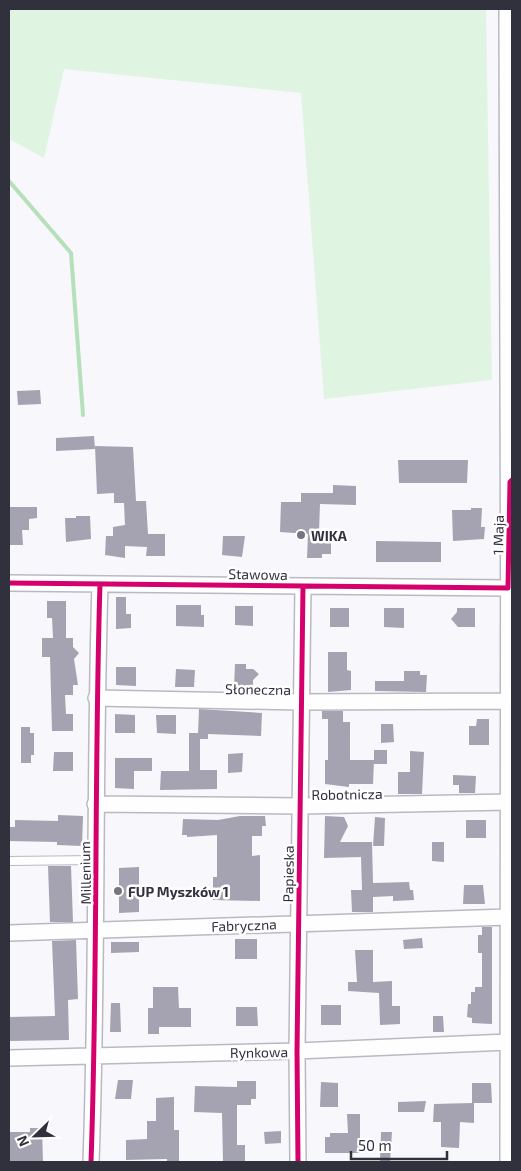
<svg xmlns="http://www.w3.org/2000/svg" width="521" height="1171" font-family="'Exo 2',sans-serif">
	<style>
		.green { fill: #dff5e2 }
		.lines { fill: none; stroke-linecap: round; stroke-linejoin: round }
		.stream { stroke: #b5e0ba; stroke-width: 4 }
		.building { fill: #a5a3b1 }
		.lane-casing { stroke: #bab9c2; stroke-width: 10 }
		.street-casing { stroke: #bab9c2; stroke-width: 18 }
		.lane { stroke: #fefeff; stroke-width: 8 }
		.street { stroke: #fefeff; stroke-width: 15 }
		.cycleway-casing { stroke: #fff; stroke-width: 8 }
		.cycleway { stroke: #d6006c; stroke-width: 5 }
		.poi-dot { fill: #767680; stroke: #fff; stroke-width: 2 }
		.labels { text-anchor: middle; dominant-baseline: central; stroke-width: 5; stroke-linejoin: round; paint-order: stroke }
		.poi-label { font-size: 14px; font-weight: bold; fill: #31303d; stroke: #fff; text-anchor: start }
		.street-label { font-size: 14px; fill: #31303d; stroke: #fff }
	</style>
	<rect width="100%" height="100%" fill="#f7f7fc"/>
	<path class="green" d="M9,9H486L492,380L324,399L301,93L64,69L44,158L9,139Z"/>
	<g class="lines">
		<path class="stream" d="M9,181L71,253L83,415"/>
	</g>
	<path class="building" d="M40,390L41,404L18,405L17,391Z
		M94,436L95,449L56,451V438Z
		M95,446L133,447L136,501H146L148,534H165V556H146L147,547L125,546V558L105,555L106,536H113V527L125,525L124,503H114V493L97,494Z
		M398,460H468L467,483H399Z
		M333,485L356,486V505L320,504L319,532H331V554H322V558H307L308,534L280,532L281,502H301V493H333Z
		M9,507H37V518L29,519V530H22L23,545H9Z
		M471,508H482L481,527H485L484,539L453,541L452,510H471Z
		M76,516H90L91,539L66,542L65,518H76Z
		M223,536H245L242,557L222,555Z
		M376,541L441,542V562H376Z
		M116,597H126V614H131V628L116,629Z
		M47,601H66V638H73V647L79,653L74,659L78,685H73V695H65L66,714H73V731H52L50,657H42V638H53L52,618H47Z
		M176,605H201V615H204V627L176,626Z
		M235,606H253V626L235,625Z
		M330,608H349V627H330Z
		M384,608H404V628L384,627Z
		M457,608H475V627H458L451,619L457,612Z
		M328,652H347V670L351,671V690L328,692Z
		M235,664H246V669H253L259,674L253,680V688H234Z
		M116,667H136V686L116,685Z
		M176,669L195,670L194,687H175Z
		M404,671H420V675H427L426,692L375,691V681H404Z
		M199,709L262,713L261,736L208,734V739H200V770H217V789L160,790L161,771H189V733H198Z
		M322,711H343V722H350V760H374V750H387V764H374V761L373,784H349V787L325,784V760H328V719H322Z
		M115,714L135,715V733H115Z
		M156,715H176V734L157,733Z
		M477,719H489V745H469V726H476Z
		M381,724H393L394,742L381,743Z
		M21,727H30V733H34V755H31V763H21Z
		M410,751L424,752L422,794H398V772H410Z
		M54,752H73V771H53Z
		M243,753L242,772L228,773V754Z
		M115,758H152V771H134V789L115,788Z
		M453,775L476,776L475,793H459V785H453Z
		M58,815L83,816L82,846L57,845V842L9,841V827H15V820L58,821Z
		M240,816H265L266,826H262V836H252V856L260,855V901L213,900V877H217V835L187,837V835H182L183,819L218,820Z
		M325,816L344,817L348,826L340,842H372L373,883L409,882L410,890H413L414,900L393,901V896L373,897V912H352L351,890H362L361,857L324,858Z
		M375,817L385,818L384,846H373Z
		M466,820H486V838H466Z
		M432,842H444V862L432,861Z
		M48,866H71L73,922H50Z
		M139,867V912L119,913V868Z
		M464,885H483L485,904H463Z
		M482,927H492V1024L472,1023V1018L467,1017L468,1004H471V992H475V987H482V953H478V935H482Z
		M422,938L423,948L404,949L403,940Z
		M235,939H257V959H235Z
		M76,940L78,999L68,1000L69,1040L9,1041V1017L55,1016L52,941Z
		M111,942H139V952L111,953Z
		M355,950H373V982L392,981V1006H400V1024L380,1025L379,993L348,991V982H357Z
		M153,987H178L179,1008H191V1027H159V1034H148V1008H153Z
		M111,1003H120L121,1032H110Z
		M321,1005H341V1025H321Z
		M236,1007H257L258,1026H236Z
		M433,1016H443L444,1032H433Z
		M118,1080H133L131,1099H115Z
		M237,1081H256V1099H251V1105H237V1145H245V1162H223L222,1113L194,1112L195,1086L237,1087Z
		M321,1082L338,1083V1107H320Z
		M472,1083H491L492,1103H474V1123L460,1122L459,1148L441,1147V1122H433L434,1104L472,1103Z
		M174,1097V1130H179V1162H167V1159L126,1160V1140L147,1139V1121H156V1098Z
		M426,1101L424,1112H398V1102Z
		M347,1114H360V1153H325V1137H330V1133H348Z
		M30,1128H42L43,1162H9V1132H30Z
		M281,1131V1143L265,1144L264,1132Z
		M381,1132H392L390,1162L380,1161Z"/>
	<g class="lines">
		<defs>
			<path id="lane" d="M9,861L95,860"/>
			<path id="street" d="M507,9C509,393 509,778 508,1162
				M9,583L508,588
				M96,698L300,702L509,701
				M95,804L300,806L509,802
				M9,933L508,917
				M9,1058L297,1051L508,1042
				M91,1162C98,969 94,777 100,584
				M298,1162L297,1051L303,586"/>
		</defs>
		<use href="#lane" class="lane-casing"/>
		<use href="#street" class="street-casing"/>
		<use href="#lane" class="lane"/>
		<use href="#street" class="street"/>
		<defs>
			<path id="cycleway" d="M9,583L508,588L510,482L512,480
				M91,1162C98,969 94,777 100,584
				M298,1162L297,1051L303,586"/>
		</defs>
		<use href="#cycleway" class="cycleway-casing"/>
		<use href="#cycleway" class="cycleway"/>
	</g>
	<g class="poi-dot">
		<circle cx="301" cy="535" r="5"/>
		<circle cx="118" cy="891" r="5"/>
	</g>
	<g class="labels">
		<g class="poi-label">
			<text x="311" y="535">WIKA</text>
			<text x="128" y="891">FUP Myszków 1</text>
		</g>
		<g class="street-label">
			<text transform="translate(498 535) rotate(-89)">1 Maja</text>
			<text transform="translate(258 574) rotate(1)">Stawowa</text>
			<text transform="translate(258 689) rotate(1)">Słoneczna</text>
			<text transform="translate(347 794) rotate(-1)">Robotnicza</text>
			<text transform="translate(85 873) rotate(-91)">Millenium</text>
			<text transform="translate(288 874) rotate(-89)">Papieska</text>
			<text transform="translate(244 925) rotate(-2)">Fabryczna</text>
			<text transform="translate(259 1052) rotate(-1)">Rynkowa</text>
		</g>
	</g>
	<rect width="521" height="1171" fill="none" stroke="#31303d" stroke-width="20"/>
	<g transform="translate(35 1136) rotate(247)" stroke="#ffffff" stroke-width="4" paint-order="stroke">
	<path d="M0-4L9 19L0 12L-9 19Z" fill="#31303d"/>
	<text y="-8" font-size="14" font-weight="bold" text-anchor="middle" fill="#31303d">N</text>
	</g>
	<path d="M351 1151v8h96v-8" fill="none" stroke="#31303d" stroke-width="2.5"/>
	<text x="358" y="1151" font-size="15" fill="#31303d" stroke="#ffffff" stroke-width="4" paint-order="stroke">50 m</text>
</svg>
